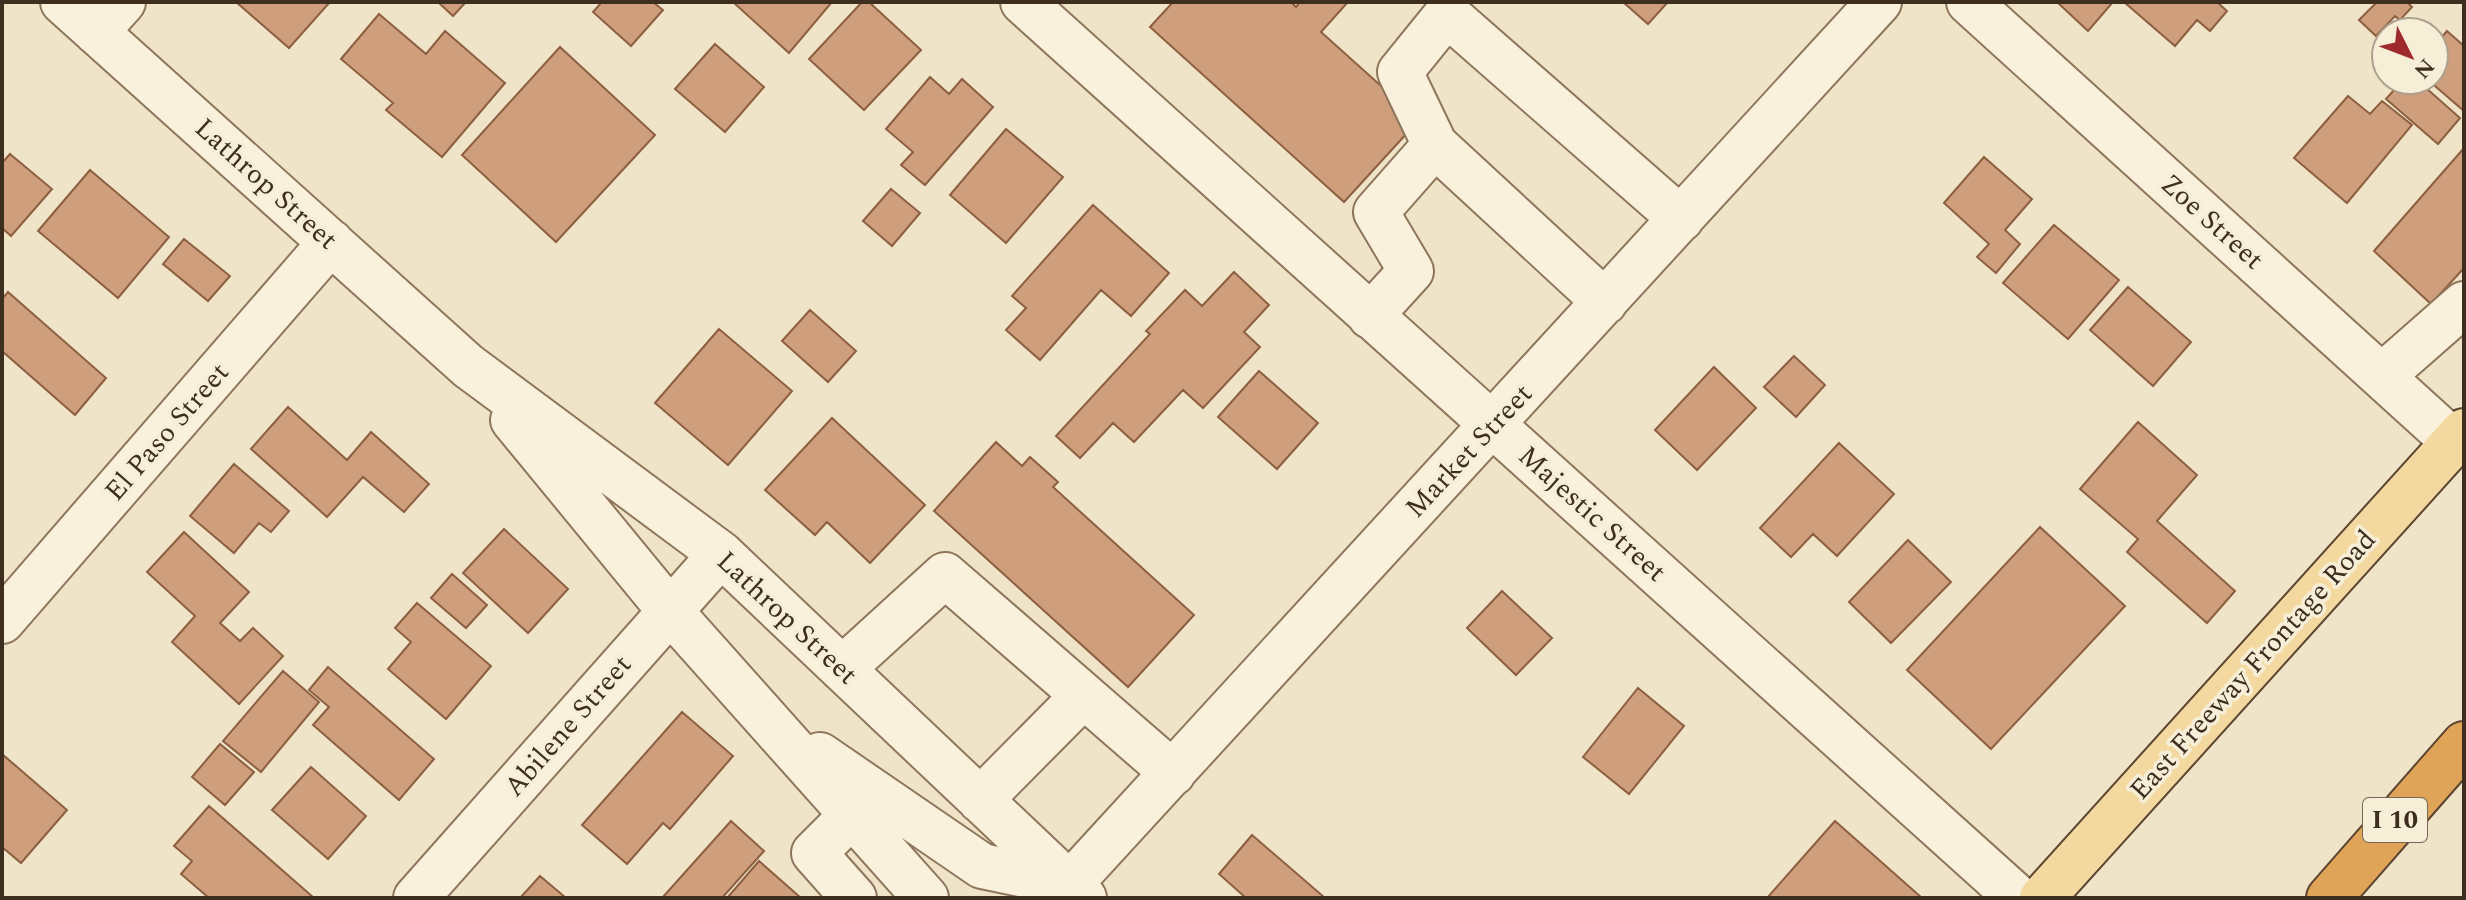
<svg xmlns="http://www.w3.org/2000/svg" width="2466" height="900" font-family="Spectral,serif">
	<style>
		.building { fill: #cf9f7d; stroke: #8d5f41; stroke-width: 2 }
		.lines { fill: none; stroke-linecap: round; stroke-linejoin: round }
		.minor-casing { stroke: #8d765c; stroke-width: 48 }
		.major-casing { stroke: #5b4430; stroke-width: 48 }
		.highway-casing { stroke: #5b4430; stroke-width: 48 }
		.minor { stroke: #faf1dc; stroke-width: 44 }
		.major { stroke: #f3d9a0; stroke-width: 44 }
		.highway { stroke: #e0a458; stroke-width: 44 }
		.labels { text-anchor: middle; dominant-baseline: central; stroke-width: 7; stroke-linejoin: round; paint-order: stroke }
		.shield { fill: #f7eed8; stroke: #756857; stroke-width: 2 }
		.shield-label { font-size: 26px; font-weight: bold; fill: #3d2e20 }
		.street-label { font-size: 28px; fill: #3d2e20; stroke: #f7eed8 }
	</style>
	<rect width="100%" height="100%" fill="#f0e4c8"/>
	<path class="building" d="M236,2H330L289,48Z
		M438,2H466L453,16Z
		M602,2H653L663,10L631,46L593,12Z
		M733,2H832L789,53Z
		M862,2H869L921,50L864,110L809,59Z
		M1173,2H1291L1296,7L1300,2H1348L1321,32L1419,120L1344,202L1150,27Z
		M1623,2H1668L1648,24Z
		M2057,2H2113L2088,31Z
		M2124,2H2217L2227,11L2210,31L2197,20L2175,46Z
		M2377,2H2407L2412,7L2400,20L2395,16L2376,36L2359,20Z
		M379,14L426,54L445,31L505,83L442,157L386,110L393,103L341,59Z
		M2447,31L2464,46V111L2428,80H2434V46Z
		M715,44L764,87L725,132L675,89Z
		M560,47L655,135L556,242L462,155Z
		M930,77L949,94L962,79L993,107L925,185L901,165L913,152L886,129Z
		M2403,80H2417L2460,118L2438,144L2386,99Z
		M2348,96L2370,114L2382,101L2412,125L2347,203L2294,158Z
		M1006,129L1063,177L1006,243L950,195Z
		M2464,148V268L2431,304L2374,251Z
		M10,154L52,189L11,236L2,228V163Z
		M1984,157L2032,199L2005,230L2020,244L1996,273L1977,257L1989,244L1944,203Z
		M90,170L169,237L118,298L38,231Z
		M891,189L920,213L892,246L863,221Z
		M1093,205L1169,273L1131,316L1101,290L1040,360L1006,330L1026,308L1012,296Z
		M2054,225L2119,280L2068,339L2003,283Z
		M184,239L230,276L208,301L163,264Z
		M1234,272L1269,305L1244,332L1260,347L1203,408L1183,390L1134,442L1113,423L1080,458L1056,436L1150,334L1146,331L1185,290L1202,306Z
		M2128,287L2191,342L2153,386L2090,330Z
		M8,292L106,378L75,415L2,351V299Z
		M810,310L856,351L828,382L782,341Z
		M719,329L792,391L728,465L655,403Z
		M1794,356L1825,385L1796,417L1764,387Z
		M1714,367L1756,408L1697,470L1655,430Z
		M1259,371L1318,423L1277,469L1218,417Z
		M288,407L347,460L371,432L429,484L404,512L363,477L327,517L251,449Z
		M832,418L925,505L870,563L827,522L815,535L765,490Z
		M2138,422L2197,475L2157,521L2235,591L2207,623L2127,552L2138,539L2080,489Z
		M996,442L1022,466L1030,457L1058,482L1053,487L1194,615L1128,687L934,511Z
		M1839,443L1894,494L1837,556L1813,534L1791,557L1760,528Z
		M234,464L289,511L271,532L259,523L234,553L190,516Z
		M2040,527L2125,606L1991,749L1907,670Z
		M504,529L568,589L528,633L463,573Z
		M184,532L249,592L220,623L240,641L253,628L283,656L239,704L172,642L195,616L147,572Z
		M1908,540L1951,582L1891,643L1849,602Z
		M452,574L487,605L466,628L431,598Z
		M1502,591L1552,638L1516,675L1467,628Z
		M417,603L491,666L446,719L388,669L411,642L395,628Z
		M328,667L434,759L399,800L313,725L329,707L309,690Z
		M283,671L319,702L261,772L223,741Z
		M1638,688L1684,726L1629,794L1583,757Z
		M682,712L733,756L670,829L663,823L627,864L582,825Z
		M220,744L254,772L225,805L192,777Z
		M2,754L67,810L21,863L2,847Z
		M311,767L366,816L328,859L272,810Z
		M209,806L314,898H209L181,874L192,861L174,846Z
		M731,821L764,851L722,898H662Z
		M1835,821L1922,898H1767Z
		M1252,835L1325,898H1246L1219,874Z
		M759,861L801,898H727Z
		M540,876L566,898H520Z"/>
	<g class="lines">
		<defs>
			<path id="minor" d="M63,2L468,366L721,554L1084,898
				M1023,2L2018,898
				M1969,2L2454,442
				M96,32L123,2
				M1605,302L1435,145L1400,72L1447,14L1681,219
				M1370,316L1411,271L1376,212L1435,145
				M2382,376L2464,304
				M513,420L670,611L926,898
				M2,621L331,242
				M842,669L945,575L1173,773
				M820,755L982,866L1069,884
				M980,800L1083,696
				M852,815L814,853L854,898
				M416,898L721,554
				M1057,898L1879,2"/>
			<path id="major" d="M2042,898L2464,431"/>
			<path id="highway" d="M2329,898L2464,744"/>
		</defs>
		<use href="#minor" class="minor-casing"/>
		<use href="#major" class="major-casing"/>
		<use href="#highway" class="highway-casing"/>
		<use href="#minor" class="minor"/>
		<use href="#major" class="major"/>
		<use href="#highway" class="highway"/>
	</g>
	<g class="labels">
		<rect class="shield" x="2363" y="798" width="64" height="44" rx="6"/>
		<g class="shield-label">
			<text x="2395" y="820">I 10</text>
		</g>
		<g class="street-label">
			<text transform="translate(266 184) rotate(42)">Lathrop Street</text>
			<text transform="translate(2212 222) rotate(42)">Zoe Street</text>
			<text transform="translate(167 432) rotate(-49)">El Paso Street</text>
			<text transform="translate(1469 451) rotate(-47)">Market Street</text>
			<text transform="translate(1592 514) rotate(42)">Majestic Street</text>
			<text transform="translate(787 618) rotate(43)">Lathrop Street</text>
			<text transform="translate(2253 665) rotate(-48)">East Freeway Frontage Road</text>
			<text transform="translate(568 726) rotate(-49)">Abilene Street</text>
		</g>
	</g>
	<rect width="2466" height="900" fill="none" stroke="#3d2e20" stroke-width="8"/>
	<g transform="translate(2410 56) rotate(132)"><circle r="38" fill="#f7eed8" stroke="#ada18e" stroke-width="2"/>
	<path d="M0-6L14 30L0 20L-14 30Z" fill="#9e2a2b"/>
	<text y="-12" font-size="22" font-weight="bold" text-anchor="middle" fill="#3d2e20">N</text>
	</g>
</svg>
